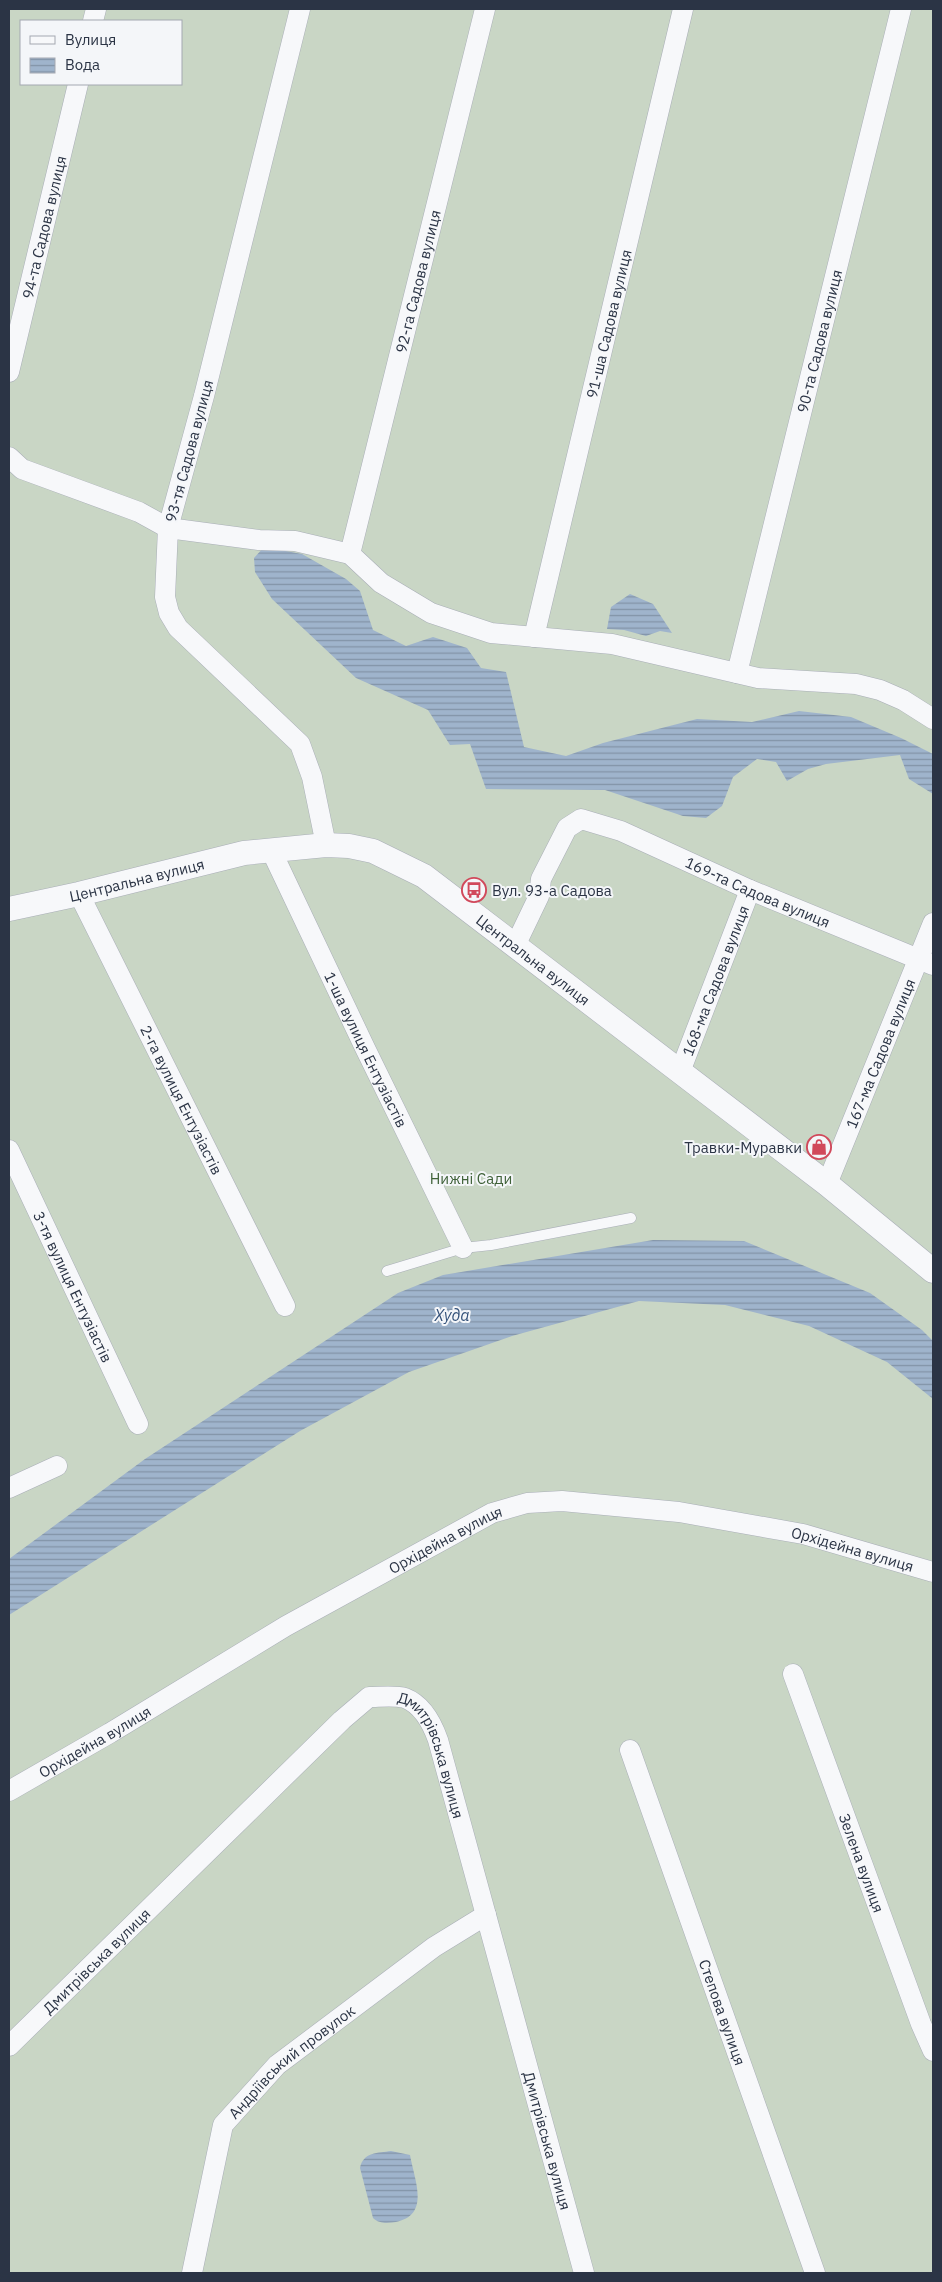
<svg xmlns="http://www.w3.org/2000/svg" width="942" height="2282" font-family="'IBM Plex Sans',sans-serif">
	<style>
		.garden { fill: #c9d6c5; fill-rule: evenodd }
		.water { fill: url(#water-rules) }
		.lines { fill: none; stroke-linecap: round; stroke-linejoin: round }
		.service-casing { stroke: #a9aeb7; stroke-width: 11 }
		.minor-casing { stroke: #a9aeb7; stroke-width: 21 }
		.tertiary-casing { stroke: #a9aeb7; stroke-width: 25 }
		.service { stroke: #f7f8fa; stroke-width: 10 }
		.minor { stroke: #f7f8fa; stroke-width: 20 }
		.tertiary { stroke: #f7f8fa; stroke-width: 24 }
		.labels { text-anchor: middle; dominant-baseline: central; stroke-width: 4; stroke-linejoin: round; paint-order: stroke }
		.street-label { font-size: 15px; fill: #2b3445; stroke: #f4f6f9 }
		.poi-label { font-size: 15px; fill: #2b3445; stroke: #f4f6f9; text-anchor: start }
		.park-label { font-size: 15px; fill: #3f6138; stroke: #f4f6f9 }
		.water-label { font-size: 16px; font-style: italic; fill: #34527a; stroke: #f4f6f9 }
	</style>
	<defs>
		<pattern id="water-rules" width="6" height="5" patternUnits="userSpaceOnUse" patternTransform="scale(1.25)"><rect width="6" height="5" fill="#9fb4cc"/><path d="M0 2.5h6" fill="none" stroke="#8293a7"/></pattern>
	</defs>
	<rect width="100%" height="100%" fill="#e4e7ec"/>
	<path class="garden" d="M9,9H933V2273H9ZM21,21H181V84H21Z"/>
	<path class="water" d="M264,547L302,554L346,579L360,591L373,630L406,646L433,637L467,648L481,668L506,672L524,747L566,756L603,743L697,719L752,722L799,711L851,717L901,738L933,754V794L909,779L900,755L826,764L808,769L787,781L776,762L757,759L733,777L722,806L706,818L683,816L605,790L486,789L470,744L450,745L428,710L356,678L272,599L255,572L254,558Z
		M630,594L653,604L672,633L660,631L646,636L624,630L607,629L611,607Z
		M653,1240L744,1241L870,1293L922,1330L933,1341V1399L887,1362L809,1326L725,1305L639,1301L512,1336L409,1372L300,1431L9,1615V1559L145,1459L398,1293L443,1275Z
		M391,2151L410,2155C414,2179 431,2215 396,2222C388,2223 379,2224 373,2218L360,2168C363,2152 378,2153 391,2151Z"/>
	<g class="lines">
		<defs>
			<path id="service" d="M387,1271L463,1248L491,1245L631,1218"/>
			<g id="minor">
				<path d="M300,9L204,396L168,528L165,597L169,613L178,628L300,744L312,777L326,845"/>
				<path d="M93,21L96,9"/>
				<path id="s1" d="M9,372L78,84"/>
				<path d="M9,457L22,469L139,512L168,528L259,540L295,541L350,554L381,583L431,613L491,633L612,644L758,678L856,684L880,690L903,700L933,719"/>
				<path id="s2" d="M350,554L485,9"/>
				<path id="s3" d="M534,637L683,9"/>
				<path id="s4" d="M737,673L901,9"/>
				<path id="s5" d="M271,850L365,1048L463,1248"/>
				<path id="s6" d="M79,894L285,1306"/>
				<path id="s7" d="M515,946L539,896L541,879L567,828L581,819L621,831L750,890L933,965"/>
				<path id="s8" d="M680,1072L750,890"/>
				<path id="s9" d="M9,1150L138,1424"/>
				<path id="s10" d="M827,1184L933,923"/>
				<path d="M9,1488L57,1466"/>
				<path id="s11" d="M793,1674L921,2024L933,2051"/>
				<path id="s12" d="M630,1750L815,2273"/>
				<path id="s13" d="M9,1791L110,1733L286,1626L492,1513L527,1503L562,1501L679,1512L803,1534L933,1572"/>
				<path id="s14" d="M9,2046L342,1720L369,1697C379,1697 395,1695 405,1698C423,1705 432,1723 438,1740L584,2273"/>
				<path id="s15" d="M192,2273L223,2125L277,2065L434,1947L486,1915"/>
			</g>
			<g id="tertiary">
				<path id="s16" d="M9,909L79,894L244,853L326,845L349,846L373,851L424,876L827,1184L933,1271"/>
			</g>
		</defs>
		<use href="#service" class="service-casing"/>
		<use href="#minor" class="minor-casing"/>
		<use href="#tertiary" class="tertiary-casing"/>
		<use href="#service" class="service"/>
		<use href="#minor" class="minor"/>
		<use href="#tertiary" class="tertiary"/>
	</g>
	<defs>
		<symbol id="bus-ring" viewBox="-11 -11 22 22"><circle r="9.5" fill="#f4f6f9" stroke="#d1495b" stroke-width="1.5"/><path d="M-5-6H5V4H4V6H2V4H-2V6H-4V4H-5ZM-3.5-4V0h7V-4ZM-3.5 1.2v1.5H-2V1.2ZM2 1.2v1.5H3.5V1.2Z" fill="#d1495b"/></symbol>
		<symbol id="shop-ring" viewBox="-11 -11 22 22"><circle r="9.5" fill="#f4f6f9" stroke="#d1495b" stroke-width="1.5"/><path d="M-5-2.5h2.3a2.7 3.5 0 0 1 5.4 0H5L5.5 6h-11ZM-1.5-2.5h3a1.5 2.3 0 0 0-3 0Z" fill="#d1495b"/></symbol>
	</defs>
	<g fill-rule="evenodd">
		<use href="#bus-ring" x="460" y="876" width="28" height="28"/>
		<use href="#shop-ring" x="805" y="1133" width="28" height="28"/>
	</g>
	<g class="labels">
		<g class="street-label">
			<text stroke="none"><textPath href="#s1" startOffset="149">94-та Садова вулиця</textPath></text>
			<text stroke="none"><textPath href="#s2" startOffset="281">92-га Садова вулиця</textPath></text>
			<text stroke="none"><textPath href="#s3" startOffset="322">91-ша Садова вулиця</textPath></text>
			<text stroke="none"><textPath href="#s4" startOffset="342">90-та Садова вулиця</textPath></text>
			<text transform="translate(189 451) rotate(-75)">93-тя Садова вулиця</text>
			<text stroke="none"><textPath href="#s16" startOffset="131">Центральна вулиця</textPath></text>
			<text stroke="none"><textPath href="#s7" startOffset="338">169-та Садова вулиця</textPath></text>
			<text stroke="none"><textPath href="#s16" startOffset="566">Центральна вулиця</textPath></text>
			<text stroke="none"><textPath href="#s8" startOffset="98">168-ма Садова вулиця</textPath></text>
			<text stroke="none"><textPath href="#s5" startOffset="221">1-ша вулиця Ентузіастів</textPath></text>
			<text stroke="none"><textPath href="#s10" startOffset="141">167-ма Садова вулиця</textPath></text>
			<text stroke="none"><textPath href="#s6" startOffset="230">2-га вулиця Ентузіастів</textPath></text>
			<text stroke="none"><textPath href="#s9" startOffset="151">3-тя вулиця Ентузіастів</textPath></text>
			<text stroke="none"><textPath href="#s13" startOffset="504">Орхідейна вулиця</textPath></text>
			<text stroke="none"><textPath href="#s13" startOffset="924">Орхідейна вулиця</textPath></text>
			<text stroke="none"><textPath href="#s13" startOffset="99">Орхідейна вулиця</textPath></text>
			<text stroke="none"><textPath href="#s14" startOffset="602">Дмитрівська вулиця</textPath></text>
			<text stroke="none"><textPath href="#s11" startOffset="201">Зелена вулиця</textPath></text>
			<text stroke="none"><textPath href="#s14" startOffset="122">Дмитрівська вулиця</textPath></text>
			<text stroke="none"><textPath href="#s12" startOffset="278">Степова вулиця</textPath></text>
			<text stroke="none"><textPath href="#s15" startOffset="245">Андріївський провулок</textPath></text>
			<text stroke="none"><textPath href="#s14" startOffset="1008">Дмитрівська вулиця</textPath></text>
		</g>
		<g class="poi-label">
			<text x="492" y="890">Вул. 93-а Садова</text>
			<text x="802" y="1147" text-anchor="end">Травки-Муравки</text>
		</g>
		<g class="park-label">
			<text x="471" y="1178">Нижні Сади</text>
		</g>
		<g class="water-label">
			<text x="452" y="1315">Худа</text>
		</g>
	</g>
	<rect width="942" height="2282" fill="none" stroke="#2b3445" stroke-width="20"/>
	<rect x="20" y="20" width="162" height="65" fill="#f4f6f9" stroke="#a4a8b1"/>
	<rect x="30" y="36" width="25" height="8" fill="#f7f8fa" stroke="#a4a8b1"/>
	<text x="65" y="45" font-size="15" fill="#2b3445">Вулиця</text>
	<rect x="30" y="58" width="25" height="15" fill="url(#water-rules)" stroke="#a4a8b1"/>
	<text x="65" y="70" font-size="15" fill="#2b3445">Вода</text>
</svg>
